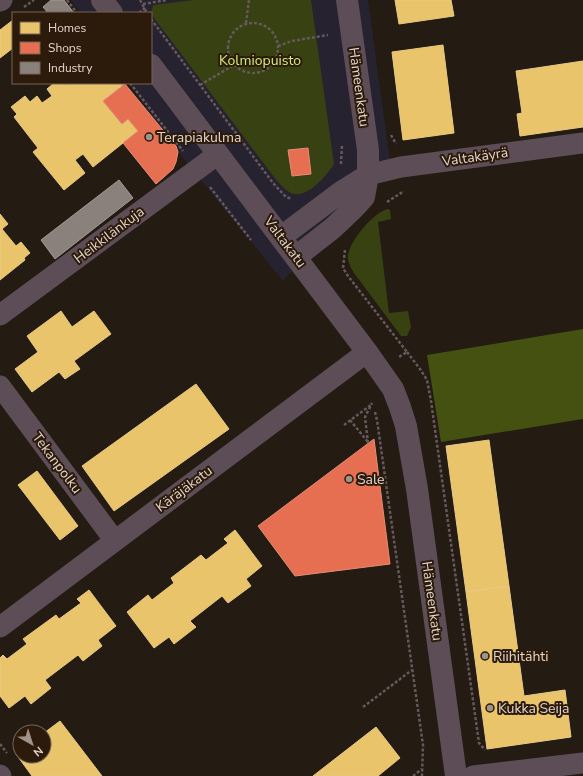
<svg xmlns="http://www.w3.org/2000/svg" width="583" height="776" font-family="'Nunito Sans',sans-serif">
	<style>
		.commercial { fill: #26222f }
		.green { fill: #384112; fill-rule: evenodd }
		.forest { fill: #445111 }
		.homes { fill: #e9c46a; stroke: #e7c987 }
		.shops { fill: #e76f51; stroke: #e58d76 }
		.industry { fill: #8a817c; stroke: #a49a94 }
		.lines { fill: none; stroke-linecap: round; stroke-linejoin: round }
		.path { stroke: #65595d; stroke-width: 2.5; stroke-dasharray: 3 2; stroke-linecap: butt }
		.minor { stroke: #5c4d56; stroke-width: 21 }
		.tertiary { stroke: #5c4d56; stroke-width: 22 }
		.poi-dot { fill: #9f938a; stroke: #2c1a0a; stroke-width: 1.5 }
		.labels { text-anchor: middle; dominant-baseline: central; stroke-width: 4; stroke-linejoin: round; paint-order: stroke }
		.park-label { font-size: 14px; fill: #d0ef78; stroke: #2c1a0a }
		.street-label { font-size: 14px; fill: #e1d4cb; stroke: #2c1a0a }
		.poi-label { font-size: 14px; fill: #e1d4cb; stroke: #2c1a0a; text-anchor: start }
	</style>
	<rect width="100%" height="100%" fill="#241b12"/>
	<path class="commercial" d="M71,0H368L390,161L283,281L170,142L129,83H151V13H80Z"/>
	<path class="green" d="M194,0H311L334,164C327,175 307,200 291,193C286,191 281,185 277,181L151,14L153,5ZM308,148L311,173L292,176L288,150Z
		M388,209L390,210L391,219L378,222L389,313L408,311L411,327L407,336H401L354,273C351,268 347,261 348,255C350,240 374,212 388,209Z"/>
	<path class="forest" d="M583,329V419L441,442L427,355Z"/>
	<path class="homes" d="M395,0H451L454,16L399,24Z
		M13,20V48L0,58V30Z
		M443,45L454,133L403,140L392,52Z
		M583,61V127L520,136L517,114L522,113L516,71Z
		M54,83H63L65,85L68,83H125L103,101L122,124L128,119L138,131L93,167L83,154L75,160L85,173L64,190L33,152L38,148L14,117L17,114L11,107L25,96L30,102L37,96L42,103L52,96L47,89Z
		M0,214L8,224L2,229L16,246L21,242L30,253L24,258L25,260L0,280Z
		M61,311L72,327L94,311L111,334L74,361L80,369L65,379L59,372L32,392L15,369L38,352L27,336Z
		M196,384L229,429L114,511L82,466Z
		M489,440L509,586L466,592L446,446Z
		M37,471L78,526L60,540L18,485Z
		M235,530L262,566L246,579L251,586L228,603L222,596L190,621L196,627L174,644L169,637L154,648L127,612L148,595L152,600L174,583L171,578L201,555L206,560L228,543L224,539Z
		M509,586L524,696L565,690L571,737L487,749L466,592Z
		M89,590L116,626L98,640L102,646L83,661L78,655L45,680L51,688L31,704L25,696L9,708L0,696V658L3,655L7,659L27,644L23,639L56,615L59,619L81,603L77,599Z
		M60,721L102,776H32L16,754L20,751V756H44V733Z
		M376,727L400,758L378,776H313Z"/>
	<path class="shops" d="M125,84L176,146L178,152L176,162L173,169L156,184L123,143L138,131L128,119L122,124L103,101Z
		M308,148L311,174L292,176L288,150Z
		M374,439L390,564L295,576L258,526Z"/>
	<path class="industry" d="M51,0H64L74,13H48L43,7Z
		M119,180L133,198L55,259L41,240Z"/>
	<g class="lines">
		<path class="path" d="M67,0L77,13
			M140,0L147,13
			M143,4L167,0
			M24,7L34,0
			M139,13L145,8
			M151,19L273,183L286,197L292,199
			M228 48a25 25 0 1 1 50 0a25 25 0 1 1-50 0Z
			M246,23L249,0
			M278,46L292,41L328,35
			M130,83L183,151
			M200,85L234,65
			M391,135L396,144
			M341,164L342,145
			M210,187L251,240
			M387,202L404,191
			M345,250L343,268L348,276L407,352L399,357
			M407,352L420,369L427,380L431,401L479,743L485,750
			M375,412L377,420L423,745L422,776
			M350,420L368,442
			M344,425L371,405
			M368,443L365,417L372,403
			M363,707L412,670
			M0,744L7,753
			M413,776L422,769"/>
		<path class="minor" d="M0,1L2,0
			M368,175L401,167L583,143
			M0,315L218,154
			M0,386L115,541
			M0,627L367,352
			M0,775L1,776
			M473,776L583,763"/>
		<path class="tertiary" d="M102,0L112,13
			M151,65L367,352L393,389L400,407L406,426L417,489L456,776
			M281,237L341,192L368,175
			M296,257L333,228L353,209L364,197L368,175V150L347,0"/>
	</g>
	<g class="poi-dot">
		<circle cx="149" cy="137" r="4"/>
		<circle cx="349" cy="479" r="4"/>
		<circle cx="485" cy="656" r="4"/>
		<circle cx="490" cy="708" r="4"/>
	</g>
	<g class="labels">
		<g class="park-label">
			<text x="260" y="60">Kolmiopuisto</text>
		</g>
		<g class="street-label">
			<text transform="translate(359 87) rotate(82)">Hämeenkatu</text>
			<text transform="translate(475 157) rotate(-8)">Valtakäyrä</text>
			<text transform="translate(109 235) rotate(-37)">Heikkilänkuja</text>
			<text transform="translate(285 242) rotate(53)">Valtakatu</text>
			<text transform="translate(57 463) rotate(53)">Tekanpolku</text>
			<text transform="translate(184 489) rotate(-37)">Käräjäkatu</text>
			<text transform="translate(432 601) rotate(82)">Hämeenkatu</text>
		</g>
		<g class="poi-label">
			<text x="157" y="137">Terapiakulma</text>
			<text x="357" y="479">Sale</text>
			<text x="493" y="656">Riihitähti</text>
			<text x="498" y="708">Kukka Seija</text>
		</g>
	</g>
	<rect x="12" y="12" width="140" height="72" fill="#2c1a0a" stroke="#746457"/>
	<rect x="20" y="22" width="20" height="12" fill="#e9c46a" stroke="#746457"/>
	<text x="48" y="32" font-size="12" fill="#e1d4cb">Homes</text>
	<rect x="20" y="42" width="20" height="12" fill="#e76f51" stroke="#746457"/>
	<text x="48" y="52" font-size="12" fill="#e1d4cb">Shops</text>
	<rect x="20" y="62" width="20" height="12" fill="#8a817c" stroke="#746457"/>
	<text x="48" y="72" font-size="12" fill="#e1d4cb">Industry</text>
	<g transform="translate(32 744) rotate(141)"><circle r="19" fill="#2c1a0a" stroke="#746457"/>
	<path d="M0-3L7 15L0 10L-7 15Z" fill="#9f938a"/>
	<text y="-6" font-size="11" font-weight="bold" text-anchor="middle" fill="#e1d4cb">N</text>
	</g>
</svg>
